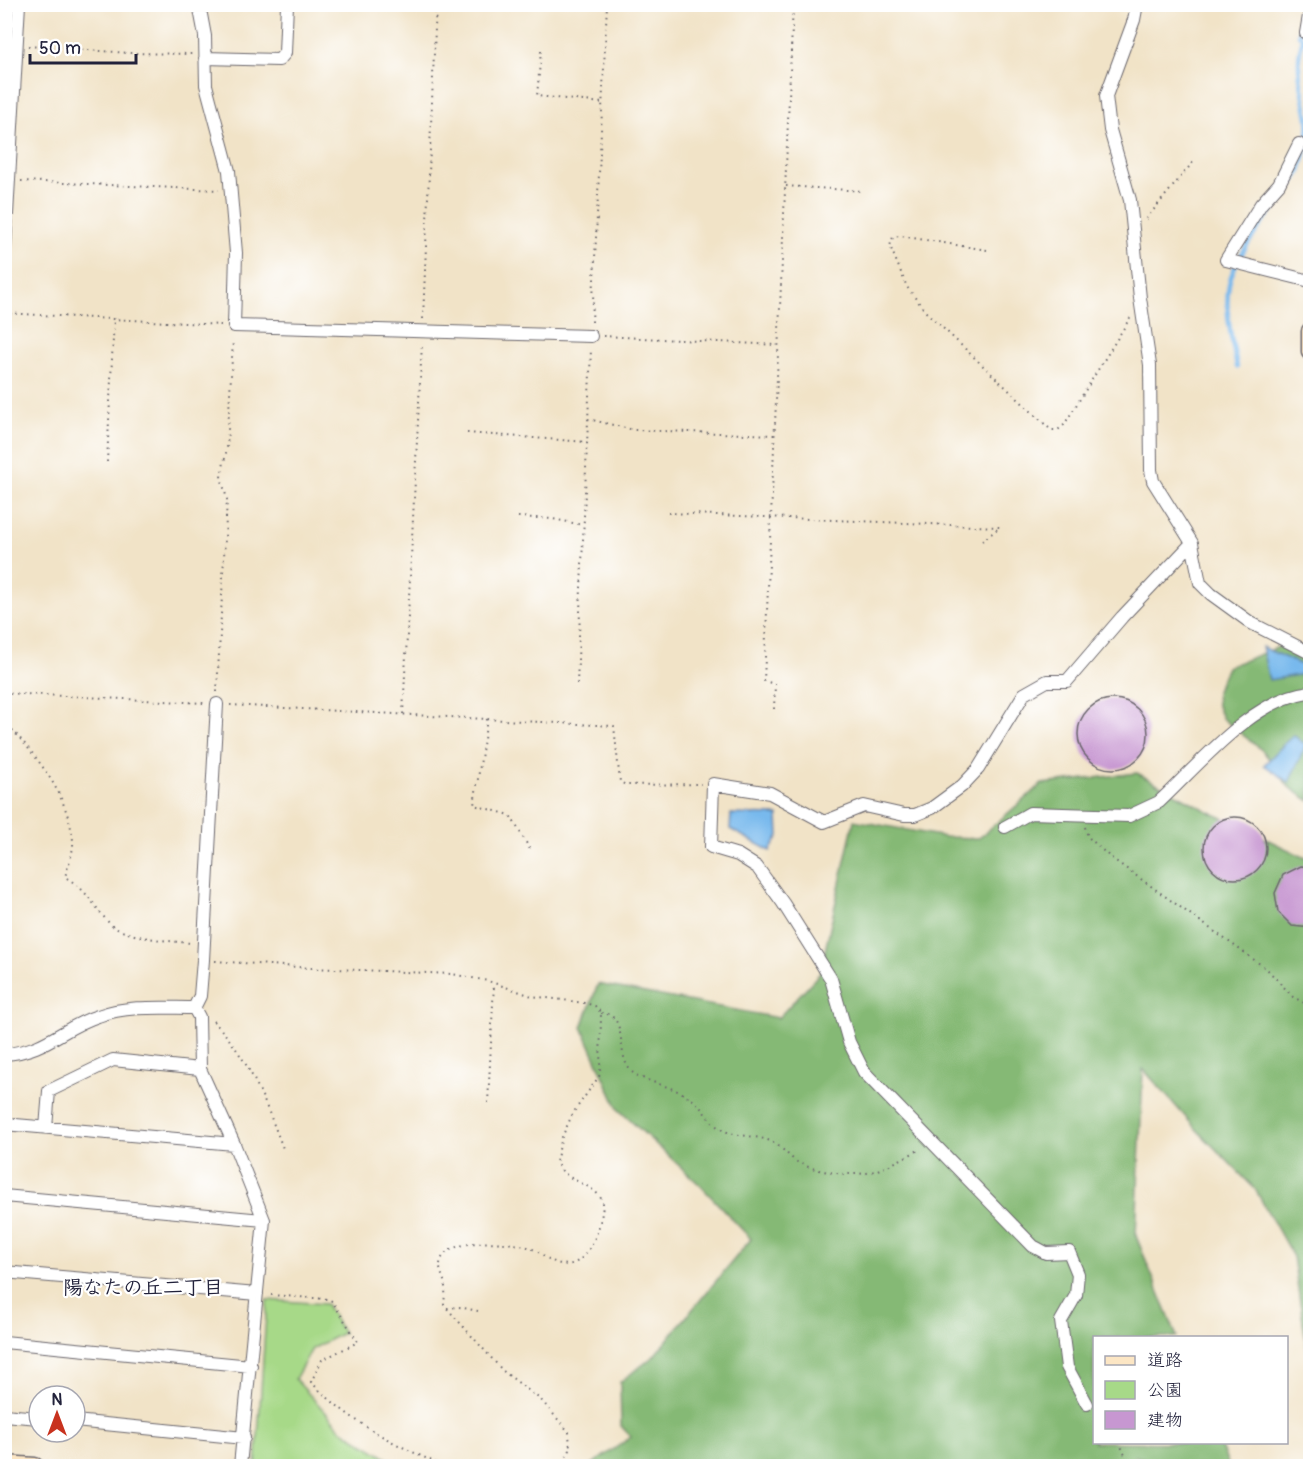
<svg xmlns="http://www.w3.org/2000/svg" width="1315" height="1471" font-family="Pangolin,'Klee One',sans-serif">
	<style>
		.green { fill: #a7d988; stroke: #647e62; stroke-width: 1.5 }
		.forest { fill: #85b974; stroke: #546e58; stroke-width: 1.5 }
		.water { fill: #78b9ed; stroke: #4d6e94; stroke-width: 1.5 }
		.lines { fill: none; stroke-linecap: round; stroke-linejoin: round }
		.stream { stroke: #78b9ed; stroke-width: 4.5 }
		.building { fill: #c797d1 }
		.street-casing { stroke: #6a666c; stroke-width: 14 }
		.secondary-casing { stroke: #6a666c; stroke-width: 19 }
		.path { stroke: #6a666c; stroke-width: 2; stroke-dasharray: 1.5 4.5; stroke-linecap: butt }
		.street { stroke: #fff; stroke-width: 12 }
		.secondary { stroke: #fce6c4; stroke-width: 16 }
		.labels { text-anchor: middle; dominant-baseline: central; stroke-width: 4.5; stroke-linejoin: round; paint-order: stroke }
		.neighbourhood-label { font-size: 20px; font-weight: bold; fill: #22223b; stroke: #fff }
	</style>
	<rect width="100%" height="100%" fill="#fff"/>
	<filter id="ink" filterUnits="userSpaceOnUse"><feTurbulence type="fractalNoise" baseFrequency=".0167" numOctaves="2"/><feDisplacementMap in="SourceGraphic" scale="12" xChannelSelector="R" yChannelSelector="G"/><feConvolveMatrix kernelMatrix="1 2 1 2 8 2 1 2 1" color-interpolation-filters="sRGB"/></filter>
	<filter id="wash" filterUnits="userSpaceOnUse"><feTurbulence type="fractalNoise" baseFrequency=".008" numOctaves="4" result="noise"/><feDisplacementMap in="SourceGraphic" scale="24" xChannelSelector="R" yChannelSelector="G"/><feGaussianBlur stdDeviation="1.35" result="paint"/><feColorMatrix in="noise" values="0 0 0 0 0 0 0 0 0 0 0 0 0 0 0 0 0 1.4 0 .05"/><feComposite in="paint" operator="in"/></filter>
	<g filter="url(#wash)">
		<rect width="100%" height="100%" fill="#f1e3c7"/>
		<path class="green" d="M267,1300L326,1304L343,1333L312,1349L295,1379L342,1430L399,1466H256Z"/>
		<path class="forest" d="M1279,647H1310V801L1289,787L1264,752L1222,718L1217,706L1216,691L1227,667Z
			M1137,773L1208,811L1310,860V1367L1293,1257L1255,1189L1197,1130L1143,1069L1136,1236L1177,1337L1094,1338V1442L1219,1443L1229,1466H1166L1135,1456L1130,1466H590L631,1437L621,1426L620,1382L653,1357L751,1239L700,1185L618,1109L582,1027L598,984L778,1018L820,973L854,820L945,837L979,838L1042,784Z"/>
		<path class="water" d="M1262,647L1306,667L1304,674L1269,680Z
			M1293,735L1306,745L1289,782L1264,765Z
			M731,814L778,815L779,836L770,851L730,829Z"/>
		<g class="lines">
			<path class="stream" d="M1305,40L1299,35L1306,4
				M1237,367C1232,340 1224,310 1229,284C1235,253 1280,201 1299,174C1305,157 1310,137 1308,118C1304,92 1293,66 1303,39"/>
		</g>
		<g id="blocks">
			<path class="building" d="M1078 734a35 35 0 1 1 70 0a35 35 0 1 1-70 0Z
				M1204 848a31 31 0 1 1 62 0a31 31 0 1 1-62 0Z
				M1301,866L1311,867V928L1292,926L1278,912L1275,893L1283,875Z"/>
		</g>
	</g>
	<g filter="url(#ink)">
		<use href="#blocks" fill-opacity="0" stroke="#6a666c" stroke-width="1.5"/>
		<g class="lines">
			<defs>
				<path id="street" d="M199,4L205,36L206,85L229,171L236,253L234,326L591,336
					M1137,4L1134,20L1106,96L1110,130L1130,200L1140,298L1150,365L1151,470L1153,481L1192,543L1200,583L1211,594L1251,623L1310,653
					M1310,10L1306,33L1310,35
					M205,58L279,60L285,53L287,4
					M1299,144L1279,184L1261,204L1226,260L1310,281
					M4,267L19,4
					M1005,827L1030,813L1129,816L1159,802C1199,765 1253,698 1310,692
					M194,1008L199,1017L200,1069L234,1144L264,1220L240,1466
					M4,1054C45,1052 63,1027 98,1016C128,1005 162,1008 194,1008L200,996L203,960L217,704
					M4,1124L234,1144
					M46,1128L49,1091L113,1060L200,1069
					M4,1196L264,1220
					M4,1272L257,1294
					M4,1342L251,1366
					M1087,1404L1067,1367L1061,1321L1076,1295L1078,1274L1069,1252L1046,1253L1033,1246L864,1072L849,1042L831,979L783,903L757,867L738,855L711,847L713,784L770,793L824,822L864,806L904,815H915L932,808L962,786L978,769L1024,694L1047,681H1067L1122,617L1192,543
					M4,1415L39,1418
					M75,1421L244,1438"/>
				<path id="secondary" d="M1310,331V352
					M4,1464L35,1466"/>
			</defs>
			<use href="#street" class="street-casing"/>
			<use href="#secondary" class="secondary-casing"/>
			<path class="path" d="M28,46L130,53L193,54
				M541,51L537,96L603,103
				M21,181L219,190
				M786,186L863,191
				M1146,219L1194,161
				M987,250L901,236L893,237L890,246L907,287L926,312L1051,430H1058L1064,425L1130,318
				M4,313L221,325
				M423,319L436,4
				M592,322L607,4
				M603,336L777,345
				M588,419L634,430L775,435
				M467,433L587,442
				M107,462L114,318
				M668,513L1000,527L982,541
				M518,517L553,519L583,525
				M577,684L591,349
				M217,692L227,499L221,477L227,448L233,340
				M4,693L204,703
				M230,705L614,726L620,782L626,785L701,784
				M774,709L775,684L764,681L793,4
				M403,714L422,343
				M487,719L474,805L510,815L531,851
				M4,721C36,755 67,792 73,840C74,852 68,865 65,877C87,889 94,907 110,924C122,937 174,942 192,943
				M1085,827L1088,837L1110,857L1267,969L1293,997L1310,1006
				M215,961L311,968L452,974L488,981L532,996L585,1003L595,1006L601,1013L600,1075L573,1113L562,1137L556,1162C566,1184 593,1181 603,1202C603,1223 588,1271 561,1264C549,1262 540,1251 528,1247C509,1241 450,1237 441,1260C437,1271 445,1277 445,1287C446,1293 444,1299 444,1305L503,1371L541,1400L569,1432L570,1450L560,1466
				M601,1013C630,1014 614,1055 632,1072C644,1082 674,1086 690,1098C702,1105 707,1120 718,1127C732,1138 754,1134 770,1141C781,1145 789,1158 799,1163C817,1172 847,1176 866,1173C884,1170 904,1157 921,1149
				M213,1021C249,1057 266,1104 284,1151
				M488,1103L494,984
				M271,1295L327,1299L332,1301L358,1342L322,1360L311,1382C353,1424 390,1442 443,1466
				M447,1308L459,1307L478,1311
				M1119,1442L1130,1466"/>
			<use href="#street" class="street"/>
			<use href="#secondary" class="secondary"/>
		</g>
	</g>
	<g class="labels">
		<g class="neighbourhood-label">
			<text x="143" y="1287">陽なたの丘二丁目</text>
		</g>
	</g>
	<rect width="1315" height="1471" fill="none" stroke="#fff" stroke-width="24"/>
	<rect x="1093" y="1336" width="195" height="108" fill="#ffffff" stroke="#a7a7b1" stroke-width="1.5"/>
	<rect x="1105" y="1356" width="30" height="9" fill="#fce6c4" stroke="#a7a7b1" stroke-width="1.5"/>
	<text x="1147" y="1366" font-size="18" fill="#22223b">道路</text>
	<rect x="1105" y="1381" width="30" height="18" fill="#a7d988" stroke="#a7a7b1" stroke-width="1.5"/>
	<text x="1147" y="1396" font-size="18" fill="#22223b">公園</text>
	<rect x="1105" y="1411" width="30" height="18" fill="#c797d1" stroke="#a7a7b1" stroke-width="1.5"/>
	<text x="1147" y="1426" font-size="18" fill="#22223b">建物</text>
	<g transform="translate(57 1414)"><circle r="28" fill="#ffffff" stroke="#a7a7b1" stroke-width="1.5"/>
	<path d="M0-4.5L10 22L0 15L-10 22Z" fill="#c8321e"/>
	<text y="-9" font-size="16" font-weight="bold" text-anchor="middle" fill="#22223b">N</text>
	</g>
	<path d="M30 54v9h106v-9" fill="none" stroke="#22223b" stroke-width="3"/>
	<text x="39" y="54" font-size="18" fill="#22223b" stroke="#ffffff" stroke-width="4.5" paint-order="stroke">50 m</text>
</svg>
